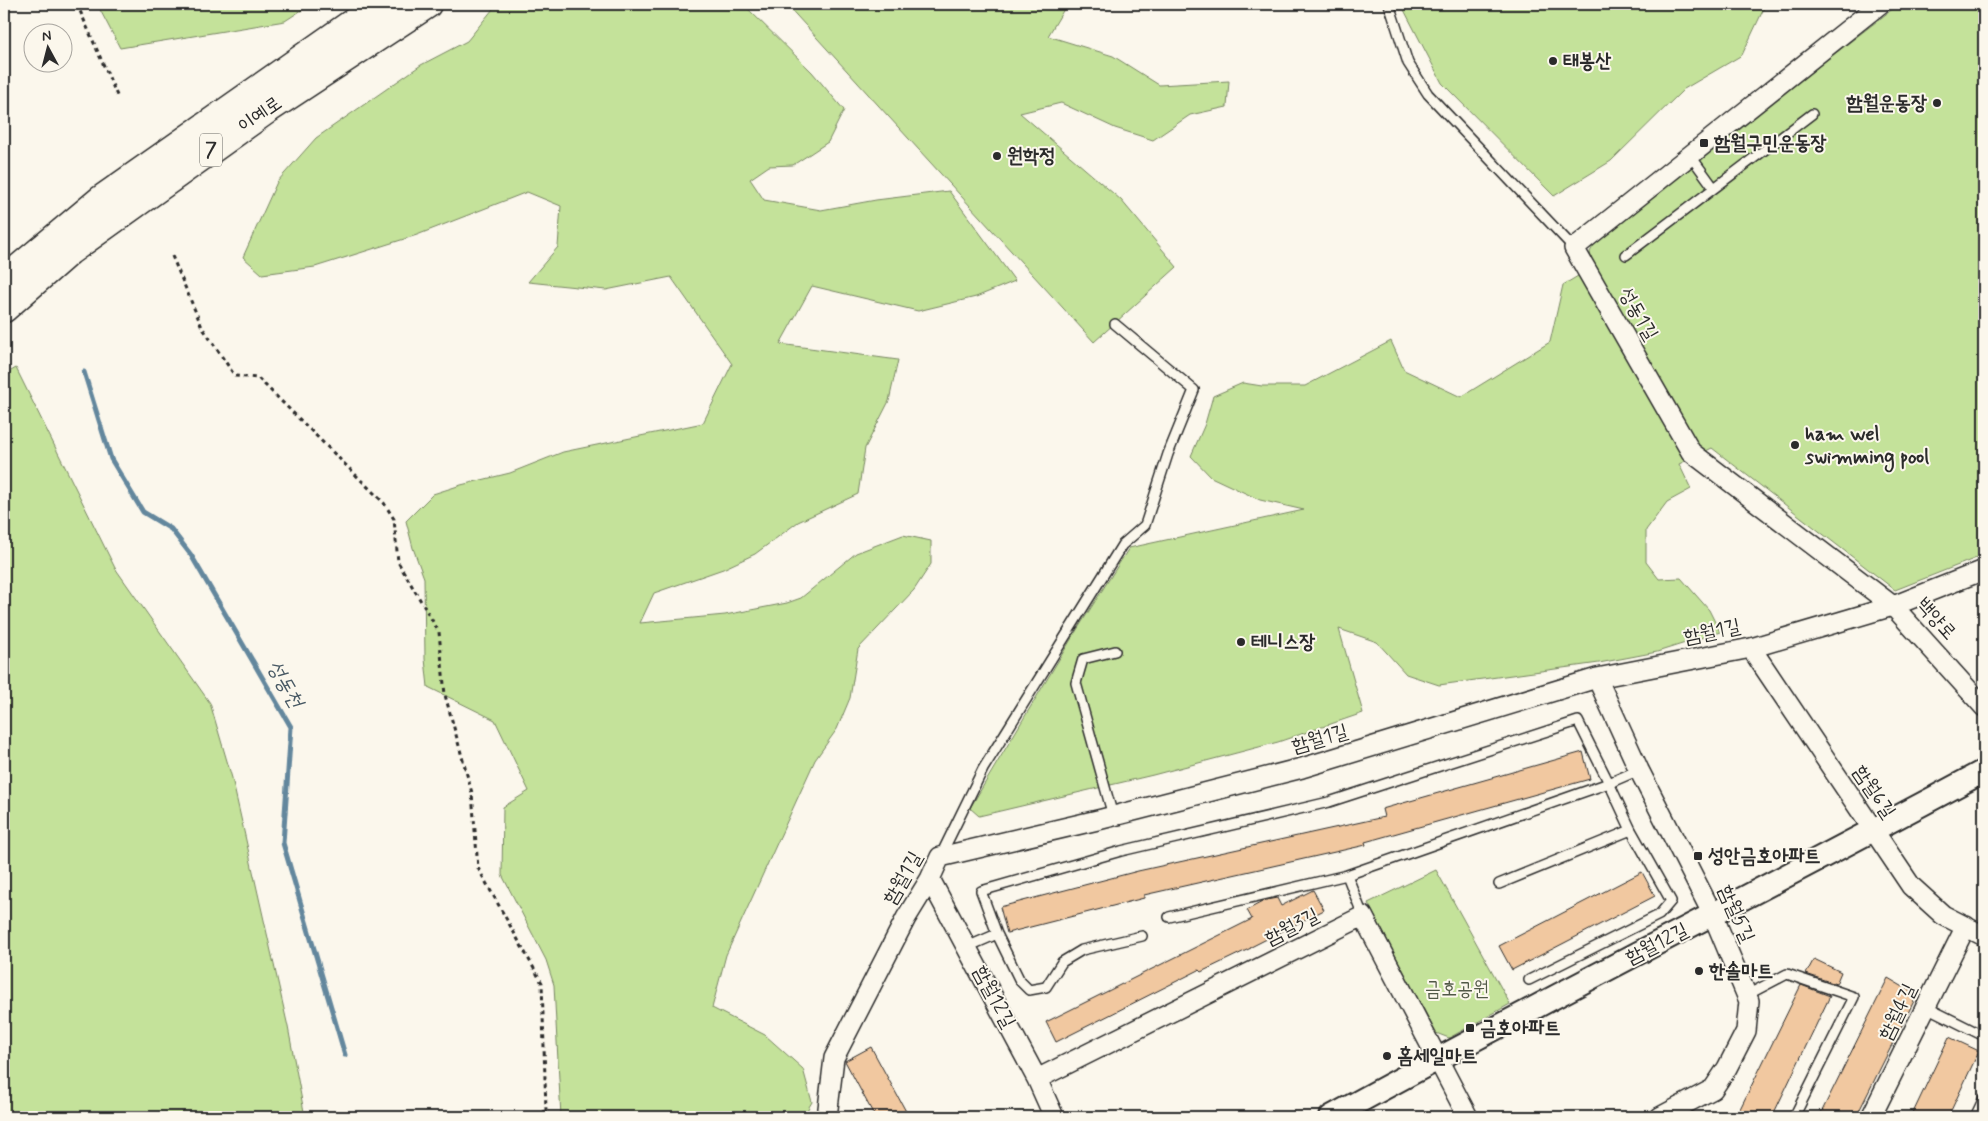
<svg xmlns="http://www.w3.org/2000/svg" width="1988" height="1121" font-family="Mynerve,'Poor Story',sans-serif">
	<style>
		.green { fill: #c4e29a; stroke: #788662 }
		.lines { fill: none; stroke-linecap: round; stroke-linejoin: round }
		.stream { stroke: #64879d; stroke-width: 5 }
		.building { fill: #f1c8a0; stroke: #2b2b2b }
		.service-casing { stroke: #2b2b2b; stroke-width: 12 }
		.minor-casing { stroke: #2b2b2b; stroke-width: 22 }
		.tertiary-casing { stroke: #2b2b2b; stroke-width: 26 }
		.trunk-casing { stroke: #2b2b2b; stroke-width: 31 }
		.path { stroke: #2b2b2b; stroke-width: 3; stroke-dasharray: 4 4; stroke-linecap: butt }
		.service { stroke: #fbf7ec; stroke-width: 9 }
		.minor { stroke: #fbf7ec; stroke-width: 19 }
		.tertiary { stroke: #fbf7ec; stroke-width: 22 }
		.trunk { stroke: #fbf7ec; stroke-width: 28 }
		.poi-dot { fill: #2b2b2b; stroke: #fbf7ec; stroke-width: 2 }
		.labels { text-anchor: middle; dominant-baseline: central; stroke-width: 4; stroke-linejoin: round; paint-order: stroke }
		.shield { fill: #fbf7ec; stroke: #696865; stroke-width: 1 }
		.shield-label { font-size: 19px; font-weight: bold; fill: #2b2b2b }
		.poi-label { font-size: 20px; font-weight: bold; fill: #2b2b2b; stroke: #fbf7ec; text-anchor: start }
		.street-label { font-size: 20px; fill: #2b2b2b; stroke: #fbf7ec }
		.park-label { font-size: 20px; fill: #515947; stroke: #fbf7ec }
		.water-label { font-size: 21px; font-style: italic; fill: #485964; stroke: #fbf7ec }
	</style>
	<rect width="100%" height="100%" fill="#fbf7ec"/>
	<filter id="ink" filterUnits="userSpaceOnUse"><feTurbulence type="fractalNoise" baseFrequency=".02" numOctaves="2"/><feDisplacementMap in="SourceGraphic" scale="10" xChannelSelector="R" yChannelSelector="G"/><feConvolveMatrix kernelMatrix="1 2 1 2 8 2 1 2 1" color-interpolation-filters="sRGB"/></filter>
	<g filter="url(#ink)">
		<path class="green" d="M97,4H311L285,21L120,48Z
			M497,4H743L812,72L844,110L828,142L793,165L769,166L750,179L764,200L821,210L876,200L949,191L1015,281L976,297L918,311L812,286L780,344L898,360L889,401L865,448L858,494L798,522L755,554L723,569L654,593L640,623L725,615L787,603L801,598L856,553L903,535L931,541V564L914,590L858,649L850,698L837,729L815,760L726,955L712,1008L765,1035L803,1069L812,1102L803,1117H561L554,985L546,960L502,875L503,807L529,791L495,720L428,687L425,659L424,578L413,548L406,521L433,494L461,485L510,473L563,452L703,423L732,364L671,277L606,290L528,282L558,247L561,206L527,192L417,235L315,267L262,274L243,257L277,182L316,138L421,65L467,41Z
			M786,4H1067L1048,36L1113,56L1159,85L1229,81L1227,107L1190,115L1153,140L1115,128L1061,103L1020,113L1121,200L1177,267L1094,342Z
			M1401,4H1766L1742,55L1684,89L1611,161L1554,196L1442,83Z
			M1899,4H1984V555L1895,590L1712,448L1679,464L1691,489L1667,502L1646,530V562L1659,579L1681,578L1709,610L1720,632L1657,652L1599,663L1439,685L1406,674L1377,642L1339,629L1363,713L1278,742L1153,775L979,816L970,808L1073,636L1129,548L1304,510L1260,500L1211,477L1191,456L1205,424L1213,396L1243,383L1262,386H1305L1391,341L1404,370L1461,397L1550,342L1563,285L1593,267L1590,252L1598,237Z
			M16,368L115,568L210,703L232,778L288,1027L305,1117H4V375Z
			M1436,870L1510,1004L1449,1038L1436,1033L1368,903Z"/>
		<g class="lines">
			<path class="stream" d="M84,372L111,459L143,512L171,529L191,555L291,727L283,843L345,1055"/>
		</g>
		<path class="building" d="M1583,752L1590,779L1365,842L1366,845L1144,895V898L1007,933L1000,907L1138,871L1384,817L1382,809Z
			M1642,872L1655,896L1512,970L1499,946Z
			M1313,890L1324,910L1251,947V948L1201,972L1199,970L1056,1042L1046,1022L1252,919L1247,910L1266,900L1277,898L1281,906Z
			M1814,959L1841,972L1836,984L1806,974Z
			M1888,978L1917,995L1856,1117H1819Z
			M1801,985L1830,996L1772,1117H1736Z
			M1949,1037L1979,1051L1948,1117H1911Z
			M871,1047L909,1117H875L845,1061Z"/>
		<g class="lines">
			<defs>
				<path id="service" d="M1389,4L1408,63L1428,94L1574,248
					M1690,155L1714,188
					M1626,255L1812,114
					M1113,816L1076,683L1083,659L1115,651
					M940,857L983,769L1122,545L1145,525L1168,454L1194,390L1115,324
					M1347,875L1363,916
					M1499,884L1631,830
					M1169,917L1347,875L1609,783L1631,830L1671,901L1659,915L1529,980
					M997,934L1020,981L1029,990L1046,987L1062,962L1082,950L1142,936
					M967,947L997,934L981,891L1121,851L1329,802L1578,721L1609,783L1639,770
					M1747,995L1787,974L1854,997L1794,1117
					M1926,1007L1984,1036
					M1975,1117L1984,1098"/>
				<path id="minor" d="M1880,4L1574,248L1691,452L1893,606L1984,707
					M1751,648L1911,886L1943,915L1984,936
					M1597,678L1639,770L1713,915L1749,1001L1746,1031L1727,1068L1713,1089L1660,1117
					M930,879L1037,1079L1054,1117
					M1037,1079L1363,916L1468,1117
					M827,1117L834,1058L906,918L930,879L940,857L1102,819L1302,768L1597,678L1751,648L1893,606L1984,570
					M1871,1117L1966,926"/>
				<path id="tertiary" d="M1331,1117C1547,998 1767,888 1984,771"/>
				<path id="trunk" d="M4,281L101,200L380,4
					M4,308L69,251L269,108L427,4"/>
			</defs>
			<use href="#service" class="service-casing"/>
			<use href="#minor" class="minor-casing"/>
			<use href="#tertiary" class="tertiary-casing"/>
			<use href="#trunk" class="trunk-casing"/>
			<path class="path" d="M77,4L118,98
				M172,256L202,327L235,376L258,378L384,503L394,519L398,562L439,632L445,695L472,793L478,868L542,983L546,1111L548,1117
				M528,1117L546,1111"/>
			<use href="#service" class="service"/>
			<use href="#minor" class="minor"/>
			<use href="#tertiary" class="tertiary"/>
			<use href="#trunk" class="trunk"/>
		</g>
	</g>
	<g class="poi-dot">
		<circle cx="1553" cy="61" r="5"/>
		<circle cx="1937" cy="103" r="5"/>
		<rect x="1699" y="138" width="10" height="10" rx="2.5"/>
		<circle cx="997" cy="156" r="5"/>
		<circle cx="1795" cy="445" r="5"/>
		<circle cx="1241" cy="642" r="5"/>
		<rect x="1693" y="851" width="10" height="10" rx="2.5"/>
		<circle cx="1699" cy="971" r="5"/>
		<rect x="1465" y="1023" width="10" height="10" rx="2.5"/>
		<circle cx="1387" cy="1056" r="5"/>
	</g>
	<g class="labels">
		<rect class="shield" x="200" y="133.5" width="22" height="33" rx="4"/>
		<g class="shield-label">
			<text x="211" y="150">7</text>
		</g>
		<g class="poi-label">
			<text x="1563" y="61">태봉산</text>
			<text x="1927" y="103" text-anchor="end">함월운동장</text>
			<text x="1714" y="143">함월구민운동장</text>
			<text x="1007" y="156">원학정</text>
			<text x="1805" y="434">ham wel<tspan x="1805" dy="23">swimming pool</tspan></text>
			<text x="1251" y="642">테니스장</text>
			<text x="1708" y="856">성안금호아파트</text>
			<text x="1709" y="971">한솔마트</text>
			<text x="1480" y="1028">금호아파트</text>
			<text x="1397" y="1056">홈세일마트</text>
		</g>
		<g class="street-label">
			<text transform="translate(260 115) rotate(-35)">이예로</text>
			<text transform="translate(1638 314) rotate(60)">성동1길</text>
			<text transform="translate(1936 619) rotate(48)">백양로</text>
			<text transform="translate(1712 632) rotate(-12)">함월1길</text>
			<text transform="translate(1320 739) rotate(-16)">함월1길</text>
			<text transform="translate(1874 792) rotate(56)">함월6길</text>
			<text transform="translate(903 878) rotate(-60)">함월1길</text>
			<text transform="translate(1736 914) rotate(66)">함월5길</text>
			<text transform="translate(1292 927) rotate(-27)">함월3길</text>
			<text transform="translate(1657 944) rotate(-27)">함월12길</text>
			<text transform="translate(994 997) rotate(62)">함월12길</text>
			<text transform="translate(1898 1012) rotate(-64)">함월4길</text>
		</g>
		<g class="park-label">
			<text x="1457" y="989">금호공원</text>
		</g>
		<g class="water-label">
			<text transform="translate(285 684) rotate(60)">성동천</text>
		</g>
	</g>
	<rect width="1988" height="1121" fill="none" stroke="#fbf7ec" stroke-width="20"/>
	<rect x="10" y="10" width="1968" height="1101" fill="none" stroke="#2b2b2b" stroke-width="2" filter="url(#ink)"/>
	<g transform="translate(48 48) rotate(353)"><circle r="24" fill="#fbf7ec" stroke="#a8a59f"/>
	<path d="M0-4L9 19L0 12L-9 19Z" fill="#2b2b2b"/>
	<text y="-8" font-size="14" font-weight="bold" text-anchor="middle" fill="#2b2b2b">N</text>
	</g>
</svg>
